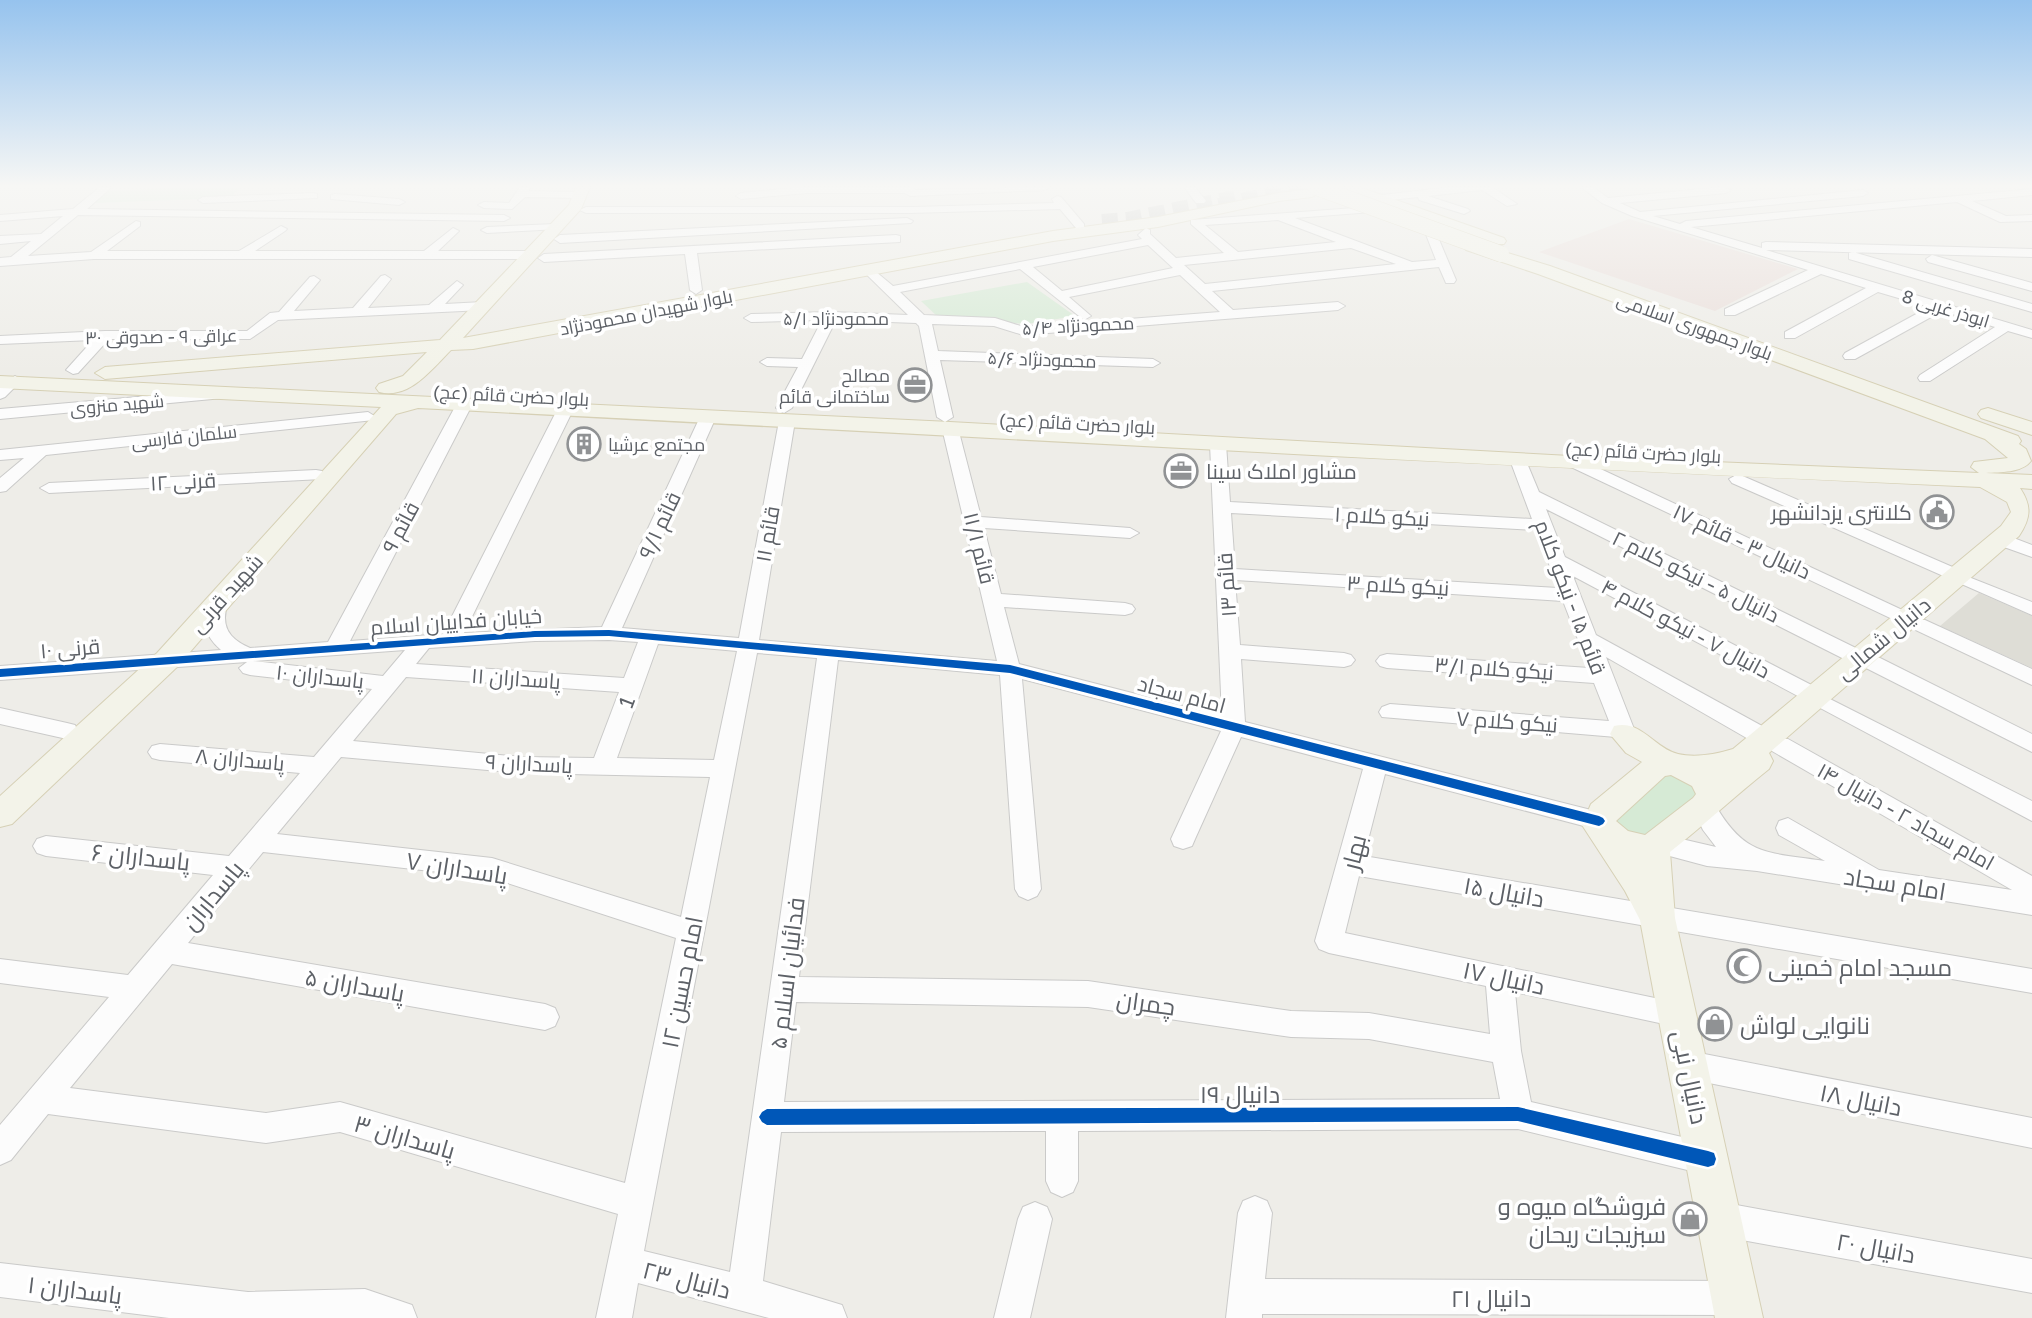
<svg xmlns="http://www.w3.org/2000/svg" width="2032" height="1318" font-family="'Golos Text',Cairo,sans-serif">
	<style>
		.education { fill: #deddd6 }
		.medical { fill: #eadfdb }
		.green { fill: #d6ead5 }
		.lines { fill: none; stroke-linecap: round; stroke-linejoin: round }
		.major-tunnel { stroke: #cacac8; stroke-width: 16; stroke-dasharray: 16 8; stroke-linecap: butt }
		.minor-casing { stroke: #cacac9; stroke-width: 2 }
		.major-casing { stroke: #d6d0b5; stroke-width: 2 }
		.minor { fill: #fcfcfc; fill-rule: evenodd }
		.major { fill: #f3f3e9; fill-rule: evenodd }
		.major-bridge-casing { stroke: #d6d0b5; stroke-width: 17; stroke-linecap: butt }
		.major-bridge { stroke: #f3f3e9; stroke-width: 16 }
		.cycleway-casing { stroke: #fff; stroke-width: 5 }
		.cycleway { fill: #0057b8; fill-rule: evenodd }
		.labels { text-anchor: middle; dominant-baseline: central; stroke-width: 7; stroke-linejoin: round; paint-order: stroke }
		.far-street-label { font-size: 18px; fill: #5d6167; stroke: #fff }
		.far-poi-label { font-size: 18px; fill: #5d6167; stroke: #fff; text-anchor: end }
		.poi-label { font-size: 21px; fill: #5d6167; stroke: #fff; text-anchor: start }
		.street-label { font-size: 21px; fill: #5d6167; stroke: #fff }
		.near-street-label { font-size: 24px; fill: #5d6167; stroke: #fff }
		.near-poi-label { font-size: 24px; fill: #5d6167; stroke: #fff; text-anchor: start }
	</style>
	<rect width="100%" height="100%" fill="#eeede8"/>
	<path class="education" d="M1979,593L2032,616V668L1940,626Z"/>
	<path class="medical" d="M1629,219L1798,269L1715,311L1539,252Z"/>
	<path class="green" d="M189,187H242L229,198L93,203L109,191Z
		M1027,282L1075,316L1027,324L938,317L921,301Z
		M1685,774L1699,794L1648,840L1613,827L1616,816L1664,775Z"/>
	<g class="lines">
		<path class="major-tunnel" d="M1219,206L1304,187
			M1102,222L1127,220L1235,198"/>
		<defs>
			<path id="minor" d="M100,187H112L87,209L504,215L510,218L504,221L78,215L28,256L91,252L136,221L140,222V226L107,251H239L281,226L287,229L285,231L255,251H424L453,228L459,231L438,251H530L536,255L530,259H94L0,266V258L11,257L31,241L0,244V236L41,234L63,216L0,221V215L73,209Z
				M520,187H530L529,191L580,192L585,195L580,198L525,197L512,209L484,208L478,205L484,202L509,203Z
				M803,187H912L915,190L1050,187L1045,190L910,196L905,193H807L741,199L736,196L741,193Z
				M1184,187H1195L1206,201L1204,203H1196Z
				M1451,187H1492L1517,204L1507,206L1482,190L1428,196L1468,209L1470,211L1464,214L1419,200L1418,197L1373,202L1368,199L1373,196Z
				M1581,187H1593L1608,198L1722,187L1731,190L1726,193L1620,203L1640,212L1863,190L1868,193L1863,196L1653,216L1680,224L1686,221L2032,189V195L1972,201L2006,216L2032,215V221L2000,222L1957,202L1691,227L1762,248V243L1766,242L2032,249V257L1766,250L2032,330V338L2008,331L1930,381H1920L1918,378L1920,375L1995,327L1942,311L1855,359H1845L1843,356L1845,353L1929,307L1878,292L1795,338H1785V332L1866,288L1821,274L1735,315H1725V309L1808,270L1632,216L1602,203Z
				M313,193L317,194V198L203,203L198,200L203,197Z
				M335,194L399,199L405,202L399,205L331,199V195Z
				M1057,196L1061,197L1084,224V228H1076L1060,209L909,213H586L580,210L586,207H914L1054,203L1052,199Z
				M1368,207L1374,210L1372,212L1295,218L1412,262L1436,260L1425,232L1435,230L1456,280L1454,283H1446L1439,267L1212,291L1233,310L1338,302L1345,306L1338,310L1023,335L994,326L932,324L938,351L1153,359L1160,363L1153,367L940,360L953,417L945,422L937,417L919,326L916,323L836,320L792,408L784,413L776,408L798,367L767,366L760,362L767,358L802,359L822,320L751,322L744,318L751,314L831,312L908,315L865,273L863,270L869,266L893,286L1142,239L1138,235L1146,228L1150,230V234L1176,258L1224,253L1191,224V220ZM1278,220L1336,242L1238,252L1205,225ZM1148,245L1173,268L1062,291L1033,267ZM1351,248L1396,264L1205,284L1184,265ZM1020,269L1084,320L1091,316L1069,297L1180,275L1220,312L1024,327L995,318L924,315L900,292Z
				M907,218L913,221L911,223L560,243L554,239L560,235Z
				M555,224L561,227L559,229L487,233L481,230L487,227Z
				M896,235L900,236V242L697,253L702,290L696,294L690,290L685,254L544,262L538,258L544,254Z
				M1853,252L2032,304V312L1849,259V253Z
				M1932,255L2032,283V291L1928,262L1926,259Z
				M385,275L391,279L368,308L429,305L457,281L463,285L445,304L483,302L490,306L483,310L278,320L250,339H109L78,373L73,374L66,370L93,340L0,344V336L105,331H247L270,313L279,312L310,277L314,276L320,280L294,311L353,308L381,276Z
				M15,376L22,380L5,397L0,399V386Z
				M218,390L226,395L223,398L0,419V409Z
				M464,400L472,405L350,641L443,634L557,410L565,405L573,410L464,633L602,627L700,417L708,412L716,417L622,628L739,638L779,421L787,416L795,421L759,640L997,661L942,428L950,423L958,428L981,517L1130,528L1139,533L1130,538L984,528L1001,594L1125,603L1132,605L1135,609L1132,613L1125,615L1004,607L1019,664L1222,716L1210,444L1212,441L1218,439L1226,444L1230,502L1532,519L1510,460L1518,455L1524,456L1539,492L1866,653L1869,657L1880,658L2032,734V752L1866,668L1863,664L1852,663L1546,509L1565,557L1823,691L1826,697L2032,801V821L1573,576L1596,635L1773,732L1776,738L1788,739L2032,876V915L1757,871L1707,866L1651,851L1647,844L1651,837L1660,834L1716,847L1703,830L1692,807L1695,801L1704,798L1713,801C1744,857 1766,852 1825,861L1779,835L1776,828L1779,821L1788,818L1879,870L2012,890L1772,751L1769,745L1757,744L1606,657L1636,734L1633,740L1625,742L1616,737L1382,717L1379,712L1382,707L1390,704L1609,721L1594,683L1387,668L1380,666L1376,661L1380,656L1387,654L1589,668L1563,601L1235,580L1240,645L1344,653L1351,655L1355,660L1351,665L1344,667L1241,659L1245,722L1599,812L1608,814L1611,821L1608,828L1599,830L1385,774L1364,856L2032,969V993L1359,876L1345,933L1688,1005L1692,1014L1688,1023L1678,1027L1515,992L1521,1051L1531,1102L1708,1143L1719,1148L1724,1159L1719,1170L1708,1175L1518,1129L1078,1131V1181L1073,1192L1062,1197L1051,1192L1046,1181V1131L781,1132L763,1281L842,1305L847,1318H769L638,1283L632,1318H596L618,1214L340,1132L266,1143L48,1114L11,1160L0,1165V1125L109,997L0,983V959L128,975L213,875L46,856L37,853L33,846L37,839L46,836L229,856L300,773L160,760L152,758L148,752L152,746L160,744L314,757L372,689L250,675L243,673L239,668L247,662L0,680V666L221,650C204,636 199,617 211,598H225L228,602C220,625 228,639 250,648L328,642L456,405ZM1231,513L1536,530L1558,588L1235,569ZM609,640L638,642L624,678L416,664L429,648L535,641ZM658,644L737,651L714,760L617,758ZM405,650L383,676L253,661ZM757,653L817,658L730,1272L644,1251ZM838,660L1000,675L1015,889L1019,896L1028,900L1037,896L1041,889L1022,679L1221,731L1171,839L1174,846L1183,849L1192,846L1195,839L1241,737L1363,769L1315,941L1319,949L1329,953L1486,986L1490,1034L1369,1013L1291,1011L1088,981L799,977ZM406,677L619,692L594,758L521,757L353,741ZM341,757L521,773L710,777L681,917L492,858L277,834ZM263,852L492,878L676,938L625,1183L340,1102L266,1113L70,1088L172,964L545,1030L555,1026L559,1017L555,1008L545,1004L188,943ZM796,1002L1088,1007L1291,1037L1369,1039L1493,1062L1500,1099L784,1102Z
				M368,412L376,417L374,420L46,455L6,491L0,492V478L24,458L0,460V450Z
				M1577,458L1913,615L1916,619L1925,620L2032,669V685L1571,467L1569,463Z
				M316,470L322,471L324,475L322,479L49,493L40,488L49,483Z
				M1738,474L1964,572L1966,576L2032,602V615L1732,483L1729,479Z
				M2011,537L2032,545V557L2004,547L2002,543Z
				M0,708L67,723L75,725L78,731L75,737L67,739L0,724Z
				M1689,1051L2032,1118V1148L1689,1079L1678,1075L1674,1065L1678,1055Z
				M1255,1196L1267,1201L1272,1213L1265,1279L1736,1281L1748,1286L1753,1298L1748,1310L1736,1315L1262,1314V1318H1226L1238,1213L1243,1201Z
				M1035,1202L1047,1207L1052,1219L1030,1318H994L1018,1219L1023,1207Z
				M1720,1202L2032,1259V1293L1720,1236L1708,1231L1703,1219L1708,1207Z
				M0,1263L248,1292L365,1289L412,1305L417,1318H169L0,1297Z"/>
			<path id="major" d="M576,187H590L581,209L463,338L1053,231L1158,217L1279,193L1312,189L1319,193L1312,197L1279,201L1158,227L1053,241L473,349L451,350C432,369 409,400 379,392L376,388L379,384L403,376L427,352L105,379L95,373L105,367L440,340L569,205Z
				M1338,187H1359L1504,238L1506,241L1504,244H1492Z
				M1472,242L1550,266L2018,436L2021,441L2019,444L2026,449L2031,461C2022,473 2000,472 1986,473L2032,475V489L2020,488C2032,506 2031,518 2019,536L1769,753L1773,761L1769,769C1735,796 1704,825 1670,852L1675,918L1763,1318H1715L1640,920L1625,891L1582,825L1591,804L1642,762L1626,753L1610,734L1614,726C1641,719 1654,748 1678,754C1695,758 1717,754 1733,749L2001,526L2011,512L2007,502L1980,487C1459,465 939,434 418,408L396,414L177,667L12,824L0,827V796L157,653L381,407L0,388V376L950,422L1570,456L1979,473L1971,467L1974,462L2008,458L1985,439L1538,274L1466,250L1464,247ZM1671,775L1692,786L1696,794L1693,798L1645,835L1628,831L1616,821L1665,776Z
				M1988,408L2032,422V435L1981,418L1978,414L1981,410Z"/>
		</defs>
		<use href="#minor" class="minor-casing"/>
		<use href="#major" class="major-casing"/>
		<use href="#minor" class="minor"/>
		<use href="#major" class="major"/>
		<defs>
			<path id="major-bridge" d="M1316,187L1501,254"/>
		</defs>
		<use href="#major-bridge" class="major-bridge-casing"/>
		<use href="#major-bridge" class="major-bridge"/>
		<defs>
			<path id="cycleway" d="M609,630L1010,665L1599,816L1603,818L1605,821L1603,824L1599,826L1010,673L609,636L535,637L0,677V669L535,631Z
				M1518,1107L1708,1151L1714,1153L1716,1159L1714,1165L1708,1167L1518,1121L767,1125L762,1122L759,1117L762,1112L767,1109Z"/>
		</defs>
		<use href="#cycleway" class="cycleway-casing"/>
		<use href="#cycleway" class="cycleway"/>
	</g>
	<linearGradient id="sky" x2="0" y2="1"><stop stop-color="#96c3ee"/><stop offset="0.5" stop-color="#f7f7f5"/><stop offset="1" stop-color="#f7f7f5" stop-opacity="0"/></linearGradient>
	<rect width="2032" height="372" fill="url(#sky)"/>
	<defs>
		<symbol id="office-ring" viewBox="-11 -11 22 22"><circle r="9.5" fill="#fff" stroke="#909294" stroke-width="1.5"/><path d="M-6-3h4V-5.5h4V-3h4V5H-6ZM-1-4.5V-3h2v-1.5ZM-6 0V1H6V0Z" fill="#909294"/></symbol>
		<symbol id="building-ring" viewBox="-11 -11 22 22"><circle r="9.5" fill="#fff" stroke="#909294" stroke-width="1.5"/><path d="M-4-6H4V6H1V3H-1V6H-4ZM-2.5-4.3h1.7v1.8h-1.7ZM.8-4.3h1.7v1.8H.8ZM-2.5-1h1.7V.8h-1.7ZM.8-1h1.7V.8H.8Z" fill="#909294"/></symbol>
		<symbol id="civic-ring" viewBox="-11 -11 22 22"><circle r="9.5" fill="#fff" stroke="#909294" stroke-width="1.5"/><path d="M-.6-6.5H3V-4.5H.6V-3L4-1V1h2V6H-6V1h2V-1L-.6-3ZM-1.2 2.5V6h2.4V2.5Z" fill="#909294"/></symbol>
		<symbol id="mosque-ring" viewBox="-11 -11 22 22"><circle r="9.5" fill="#fff" stroke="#909294" stroke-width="1.5"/><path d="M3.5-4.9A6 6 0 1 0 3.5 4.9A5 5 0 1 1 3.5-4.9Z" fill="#909294"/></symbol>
		<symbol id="shop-ring" viewBox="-11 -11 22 22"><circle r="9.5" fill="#fff" stroke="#909294" stroke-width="1.5"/><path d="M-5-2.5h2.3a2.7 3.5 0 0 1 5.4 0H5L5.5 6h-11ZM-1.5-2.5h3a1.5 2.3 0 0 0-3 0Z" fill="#909294"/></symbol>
	</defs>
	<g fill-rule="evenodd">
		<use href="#office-ring" x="896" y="366" width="38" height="38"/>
		<use href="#building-ring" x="565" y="425" width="38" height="38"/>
		<use href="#office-ring" x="1162" y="452" width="38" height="38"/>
		<use href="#civic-ring" x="1918" y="493" width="38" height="38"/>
		<use href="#mosque-ring" x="1725" y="947" width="38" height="38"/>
		<use href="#shop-ring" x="1696" y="1005" width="38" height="38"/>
		<use href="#shop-ring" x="1671" y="1200" width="38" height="38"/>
	</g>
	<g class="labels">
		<g class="far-street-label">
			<text transform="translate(1946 308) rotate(17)">ابوذر غربی 8</text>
			<text transform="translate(646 312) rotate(-11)">بلوار شهیدان محمودنژاد</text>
			<text x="836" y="318">محمودنژاد ۵/۱</text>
			<text transform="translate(1078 325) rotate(-3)">محمودنژاد ۵/۴</text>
			<text transform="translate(1695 326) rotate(20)">بلوار جمهوری اسلامی</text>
			<text transform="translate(161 336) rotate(-1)">عراقی ۹ - صدوقی ۳۰</text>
			<text transform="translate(1042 359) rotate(2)">محمودنژاد ۵/۶</text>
			<text transform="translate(511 395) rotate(3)">بلوار حضرت قائم (عج)</text>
			<text transform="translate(117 404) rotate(-5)">شهید منزوی</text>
			<text transform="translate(1077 423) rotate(3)">بلوار حضرت قائم (عج)</text>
			<text transform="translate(184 436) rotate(-6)">سلمان فارسی</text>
			<text transform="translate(1643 452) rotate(3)">بلوار حضرت قائم (عج)</text>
		</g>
		<g class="far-poi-label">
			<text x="890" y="375">مصالح<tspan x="890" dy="21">ساختمانی قائم</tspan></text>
			<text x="608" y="444" text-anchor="start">مجتمع عرشیا</text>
		</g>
		<g class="poi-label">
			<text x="1206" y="471">مشاور املاک سینا</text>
			<text x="1912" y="512" text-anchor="end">کلانتری یزدانشهر</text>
		</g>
		<g class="street-label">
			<text transform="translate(183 481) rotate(-3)">قرنی ۱۲</text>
			<text transform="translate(1382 516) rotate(3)">نیکو کلام ۱</text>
			<text transform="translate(659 525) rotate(-65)">قائم ۹/۱</text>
			<text transform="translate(400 527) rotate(-62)">قائم ۹</text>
			<text transform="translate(767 534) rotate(-80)">قائم ۱۱</text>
			<text transform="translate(1742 541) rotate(25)">دانیال ۳ - قائم ۱۷</text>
			<text transform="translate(980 548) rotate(76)">قائم ۱۱/۱</text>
			<text transform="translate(1696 576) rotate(26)">دانیال ۵ - نیکو کلام ۲</text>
			<text transform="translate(1226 585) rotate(-94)">قائم ۱۳</text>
			<text transform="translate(1398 585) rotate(3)">نیکو کلام ۳</text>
			<text transform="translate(226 593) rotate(-48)">شهید قرنی</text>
			<text transform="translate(1571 597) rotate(69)">قائم ۱۵ - نیکو کلام</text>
			<text transform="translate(456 621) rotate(-4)">خیابان فداییان اسلام</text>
			<text transform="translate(1686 628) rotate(28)">دانیال ۷ - نیکو کلام ۴</text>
			<text transform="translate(1883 638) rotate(-40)">دانیال شمالی</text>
			<text transform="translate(70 648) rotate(-5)">قرنی ۱۰</text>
			<text transform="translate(1494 668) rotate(4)">نیکو کلام ۳/۱</text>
			<text transform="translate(320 676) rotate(6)">پاسداران ۱۰</text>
			<text transform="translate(516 678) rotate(4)">پاسداران ۱۱</text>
			<text transform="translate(1182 694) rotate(15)">امام سجاد</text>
			<text transform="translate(626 702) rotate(-69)">1</text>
			<text transform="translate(1507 721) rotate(4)">نیکو کلام ٧</text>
			<text transform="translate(240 759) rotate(5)">پاسداران ۸</text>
			<text transform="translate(529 763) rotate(3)">پاسداران ۹</text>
			<text transform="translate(1906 816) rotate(29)">امام سجاد ۲ - دانیال ۱۴</text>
		</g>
		<g class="near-street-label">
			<text transform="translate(1353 852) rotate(-76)">بهار</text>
			<text transform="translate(141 856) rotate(6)">پاسداران ۶</text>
			<text transform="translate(457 867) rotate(9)">پاسداران ۷</text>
			<text transform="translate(1895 883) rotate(9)">امام سجاد</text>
			<text transform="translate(1504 891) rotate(10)">دانیال ۱۵</text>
			<text transform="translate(212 895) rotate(-50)">پاسداران</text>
			<text transform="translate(786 973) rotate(-83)">فدائیان اسلام ۵</text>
			<text transform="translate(1504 977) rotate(12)">دانیال ۱۷</text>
			<text transform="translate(681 982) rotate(-79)">امام حسین ۱۲</text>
			<text transform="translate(355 984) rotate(10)">پاسداران ۵</text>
			<text transform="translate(1146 1002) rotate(8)">چمران</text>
			<text transform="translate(1691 1077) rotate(78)">دانیال نبی</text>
			<text x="1240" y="1093">دانیال ۱۹</text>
			<text transform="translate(1861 1099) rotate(11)">دانیال ۱۸</text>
			<text transform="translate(405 1136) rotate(16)">پاسداران ۳</text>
			<text transform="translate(1876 1247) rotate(10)">دانیال ۲۰</text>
			<text transform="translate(687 1279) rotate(14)">دانیال ۲۳</text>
			<text transform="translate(75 1289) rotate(7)">پاسداران ۱</text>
			<text x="1491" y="1297">دانیال ۲۱</text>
		</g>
		<g class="near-poi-label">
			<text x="1768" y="966">مسجد امام خمینی</text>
			<text x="1740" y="1024">نانوایی لواش</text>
			<text x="1666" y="1205" text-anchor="end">فروشگاه میوه و<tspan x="1666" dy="28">سبزیجات ریحان</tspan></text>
		</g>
	</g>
</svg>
